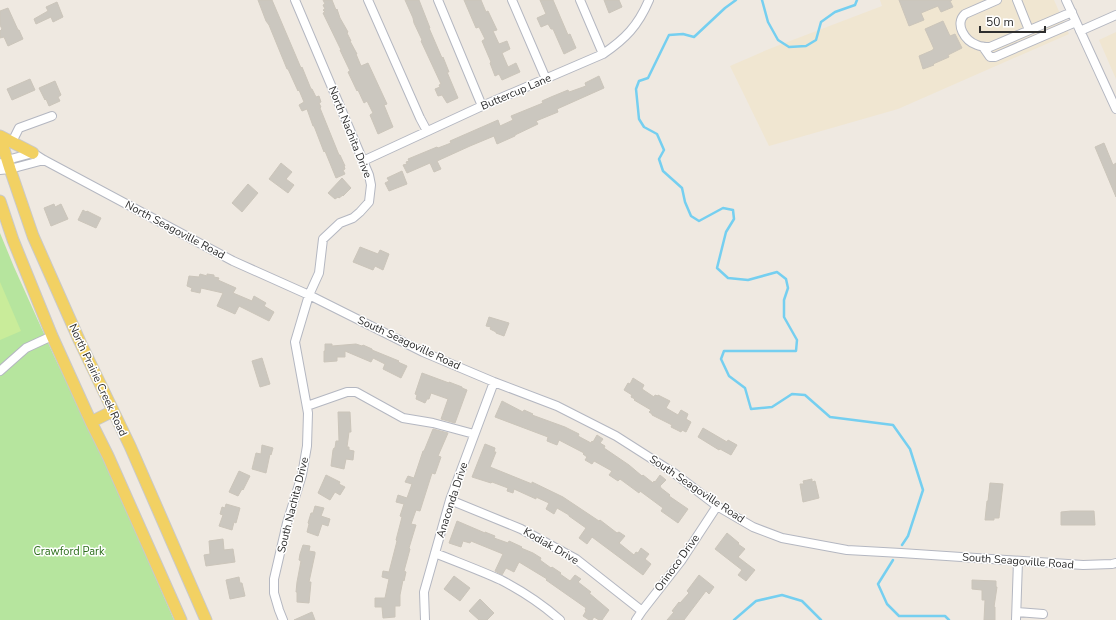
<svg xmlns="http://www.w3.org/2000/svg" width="1116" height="620" font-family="'Nunito Sans',sans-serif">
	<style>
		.education { fill: #f0e6d1 }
		.green { fill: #b6e59e }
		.pitch { fill: #c9ec9a }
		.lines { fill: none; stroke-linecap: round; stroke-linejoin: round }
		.stream { stroke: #75cff0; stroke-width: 2.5 }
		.building { fill: #cbc7bf; stroke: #cbc5ba }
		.minor-casing { stroke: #b4b7c1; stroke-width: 10 }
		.major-casing { stroke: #c9c9c9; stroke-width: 13 }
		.minor { stroke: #fff; stroke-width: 8 }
		.major { stroke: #f2d163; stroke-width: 11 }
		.labels { text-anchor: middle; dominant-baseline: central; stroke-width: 3; stroke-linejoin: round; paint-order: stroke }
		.street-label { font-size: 11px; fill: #2e2e2e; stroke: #fff }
		.park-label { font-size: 11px; fill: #2c6e1b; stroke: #fff }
	</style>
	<rect width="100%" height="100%" fill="#efe9e1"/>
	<path class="education" d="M880,0H1054L1069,34L898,109L769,146L730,66L769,49L882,6Z
		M1116,32V79L1099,40Z"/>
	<path class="green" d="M0,233L14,267L54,356L111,475L174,620H0Z"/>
	<path class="pitch" d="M0,282L21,331L0,340Z"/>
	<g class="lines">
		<path class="stream" d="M736,0L725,8L694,37L683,34L669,35L648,78L639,81L636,89L639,119L644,127L657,134L664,150L659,159L663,171L682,188L685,202L691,216L699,221L723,208L733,210L734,219L726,232L717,268L728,278L748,280L777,272L786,279L788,288L784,300V317L797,340L796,351H724L721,359L729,376L745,388L751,409L772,407L792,394L805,395L830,417L893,425L910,449L923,490L908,536L902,545
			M762,0L768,22L778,40L789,47L806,46L816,40L821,22L835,12L855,5L857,0
			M893,560L878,584L887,604L899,616H945L949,620
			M734,620L756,601L782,595L802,601L821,620"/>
	</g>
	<path class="building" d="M258,0H272L301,68L302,67L311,89H312L316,97L319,96L321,102L319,103L321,107L320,108L339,155H340L345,166H344L345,169L343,170L345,174L336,178L325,151L324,152L314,126H313L307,109L302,111L299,105L304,102L299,90L298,91L288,69H287L269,25L266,21Z
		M323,0H332L336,10L337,9L340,18L348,32L347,33L351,41H350L357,54H356L361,66L368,63L387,104L384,105L393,127L378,134L370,115L373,113L367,101L364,103L358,90L357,91L348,72L350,71L340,50H341L323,13L325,12L323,10L325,9L323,5L325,4Z
		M405,0H419L430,28H429L442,58L443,57L449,72H447L458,98L447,103L442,95L438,96L435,89L440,87L439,85L441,84L421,41L422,40L414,23L413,18Z
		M464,0H481L486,12L488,11L497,30L493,31L499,44L507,41L510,49L502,53L508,67L516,63L520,72L502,80L499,74L495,76L490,63L491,62L482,41L485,39L479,27L476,28Z
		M540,0H553L568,35L570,34L576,48L564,54L553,29H551L548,24L541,27L537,18L546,14Z
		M604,0H619L622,7L609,13Z
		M899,0H952L950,1L953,7L941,12L938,6L921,13L924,20L909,26Z
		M57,2L63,17L53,22L51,17L36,24L34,19L48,11L46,7Z
		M8,8L18,30H19L23,39L8,46L4,37L0,38V31L2,29L0,25V11Z
		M943,21L950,36L955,34L962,48L948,55L949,57L933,64L934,65L923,69L919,56L933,50V49H934L925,29Z
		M599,76L604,88L557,109L558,112L536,121L538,124L515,135V136L497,144L494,136L470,146L437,161L441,169L434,172L430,163L407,173L403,165L407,164L406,162L409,161L408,159L437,147L438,148L451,143L450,141L498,120L500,126L513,120L511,116L543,103L542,101L551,97L568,90L569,92L572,91L586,86L585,83Z
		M30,79L35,90L12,100L7,89Z
		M55,81L61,95L58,97L60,101L49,106L46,99L45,100L39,88Z
		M1104,143L1113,165L1116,163V197L1095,147Z
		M281,163L292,172L286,179L294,185L288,193L269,179Z
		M402,171L407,184L389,191L385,183L389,181L387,178Z
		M342,178L351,188L343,196V195L339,198L338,197L335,199L328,193Z
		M248,184L258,193L242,212L232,203Z
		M54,204L55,207L61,204L68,219L51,226L44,208Z
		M83,210L86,212L87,211L101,218L96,228L78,220Z
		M360,247L378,254L380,250L389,254L383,270L375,266L373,270L353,262Z
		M200,274L207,276V274L214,275V277L219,278L218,280L236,288L233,293L252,301L254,296L266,303L264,306L274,312L269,321L239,306L235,314L217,306L223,293L201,288L200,293L191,291L192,288L187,286L189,276L199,277Z
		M489,317L509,323L504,336L496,333V332L490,329L491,327L486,326Z
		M325,344H332V346L356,344L362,346L363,345L372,349V350L399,361L398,362L407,366L401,378L383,369L385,364L373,358L371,362L345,351V357H337V361L324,362V351H325Z
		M262,358L270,384L260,387L252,361Z
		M422,373L449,383V382L462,387V388L467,390L455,423L441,419L448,399L431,393L429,399H427L425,403L416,399L417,395L415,394Z
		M633,378L644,385L642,389L654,397L655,395L658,396V395L670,401L666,408L678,415L681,410L688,414L686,419L691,422L686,432L682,430L681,432L671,427L672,425L652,415V414L649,412L651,410L634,400L635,399L631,397L632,395L624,390L628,383L630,384Z
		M502,401L523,412L524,410L533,414L532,415L565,427L579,434L578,436L591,443L592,441L593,442L597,435L603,439L600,443L605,446L604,448L629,465L642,476L643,475L653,483L654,481L655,482L660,475L666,480L660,486L661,488L670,495L669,496L688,509L678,523L661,511L663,508L640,491L639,493L620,479L618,481L609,475L612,471L594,461L592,464L585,460L587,457L583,454L584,453L559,440L557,445L547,441L548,437L495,417Z
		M338,412H350L351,432H349L347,447H349V450L354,451L353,460L346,459L344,469L331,466L333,450L334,448H335L336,441H339Z
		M703,428L727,442L728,440L737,445L731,455L720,449L719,450L698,437Z
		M433,429L448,433L438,456L441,457L435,474L432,473L420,511L416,510L411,524L416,525L409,548L410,549L404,571L406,572L404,581L403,580L400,595V606H395V617L383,618L382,607H375V598H385L389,579L382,577L383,571L389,572L397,541L396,540L402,517L400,516L404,504L396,502L398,495L407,498L412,484L405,482L408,476L414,478L423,451H424Z
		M485,444L495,448L494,452H496L490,467L532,484V482L563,497L599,521L600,520L617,533L619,532L625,536L619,543L634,555L636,552L638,553L641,548L649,554L645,559L651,564L643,575L592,537L587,544L579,538L586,528L569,516V515L557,508L554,514L546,509L549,503L536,497V499L514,489L513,493L507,491L508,488L492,482L491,483L472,477Z
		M262,445L273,448L271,455L270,454L266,473L252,469L256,453L261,454Z
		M239,471L250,476L243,490L242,489L238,496L229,492Z
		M326,475L340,482L339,484L345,487L340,495L335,492L330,500L318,493Z
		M812,479V482L815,481L819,498L803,502L800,484H804L803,481Z
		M990,483L1003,484L999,518H994V520H985L987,501H988Z
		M226,504L240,508L236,523L234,522L232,530L219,526L223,515L220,514L222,507L225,508Z
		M315,506L324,508L321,516L330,519L328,526L322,524L318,536L307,532L309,524L308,523L311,513H313Z
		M1071,511H1094L1095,525H1061V512Z
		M457,521L485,533V532L495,536L494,538L508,543L509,541L522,547L521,548L533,553L541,558L540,560L551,568L552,567L561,573L560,574L570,581L575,575L581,579L578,582L591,592L589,593L609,610L602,620H599L594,617L592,620H589L583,616L586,611L585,610L586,608L546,580L547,579L519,562L514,572L506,568L502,575L495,571L503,554L471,541L470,543L463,541L461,547L449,543Z
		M727,533L739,543L738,544L745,549L738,557L755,570L746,581L738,575L742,570L715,549Z
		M223,539L224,550L233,549L235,562L206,566L204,555L210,554L209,541Z
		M303,545L310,546L309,551L315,552V554L309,582H311L309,603L297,602V592H296L297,582L301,561L299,560L300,554Z
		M699,575L714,587L709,594L706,591L684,620H667L674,612L672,611L679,602L680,603L689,593L687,591Z
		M454,576L470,588L460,601L444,589Z
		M239,577L240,583H242L245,596L230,599L226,580Z
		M972,580L996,581V587H997L994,607H995V620H984L985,600H982V590L972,589Z
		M480,599L494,613L487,620H479L469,611Z
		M312,612L315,620H294Z"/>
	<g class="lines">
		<defs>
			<path id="minor" d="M368,0L420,118L427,131
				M438,0L482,106
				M512,0L546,79
				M580,0L603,54
				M997,0L965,14C954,24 965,41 977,45C981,47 985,47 990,47L1072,12
				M1017,0L1029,30
				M1066,0L1116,109
				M1080,31L1116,15
				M983,47L990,57H995L1076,22
				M12,142L19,128L52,116
				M363,161L482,106L603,54C625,39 638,26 649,0
				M0,164L7,160L33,153L44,160L233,261L309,295L423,352L494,382L557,406L616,436L674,473L717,506L753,527L782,538L847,550L901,553L1083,565L1112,564L1116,563
				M0,170L10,169L44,160
				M0,371L26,348L52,336
				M307,406L347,392H356L403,418L433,423L474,434
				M450,500L521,529L576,559L642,611
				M435,553C457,562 479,570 501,580C522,591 542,604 560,620
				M1017,612L1043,614
				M283,620L279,610L274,593V579L287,523L302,475L307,446L308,413L295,342L309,295L319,273L323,239L340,223L353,218L360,212L369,202L371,185L369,175L295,0
				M425,620L424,592L450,500L494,382
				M636,620L642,611L681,561L717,506
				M1016,620L1018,561"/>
			<path id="major" d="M0,136L33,153
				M0,137L10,169L33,236L80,342L130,446L206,620
				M0,201L13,240L52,336L91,422L108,456L181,620
				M91,422L113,411"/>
		</defs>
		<use href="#minor" class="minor-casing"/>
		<use href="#major" class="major-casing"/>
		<use href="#minor" class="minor"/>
		<use href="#major" class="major"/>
	</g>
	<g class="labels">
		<g class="street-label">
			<text transform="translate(516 92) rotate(-23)">Buttercup Lane</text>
			<text transform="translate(350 132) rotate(68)">North Nachita Drive</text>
			<text transform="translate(175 230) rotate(28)">North Seagoville Road</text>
			<text transform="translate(409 343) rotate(25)">South Seagoville Road</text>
			<text transform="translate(98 380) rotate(65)">North Prairie Creek Road</text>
			<text transform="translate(697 489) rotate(34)">South Seagoville Road</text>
			<text transform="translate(452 500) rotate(-72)">Anaconda Drive</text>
			<text transform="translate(293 505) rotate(-76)">South Nachita Drive</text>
			<text transform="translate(551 546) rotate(30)">Kodiak Drive</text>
			<text transform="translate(1018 561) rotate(4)">South Seagoville Road</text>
			<text transform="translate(677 563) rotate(-54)">Orinoco Drive</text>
		</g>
		<g class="park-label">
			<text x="69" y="551">Crawford Park</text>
		</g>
	</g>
	<path d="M980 26v6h65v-6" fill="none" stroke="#2e2e2e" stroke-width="2"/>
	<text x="986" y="26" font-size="12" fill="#2e2e2e" stroke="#ffffff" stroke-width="3" paint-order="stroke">50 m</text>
</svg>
